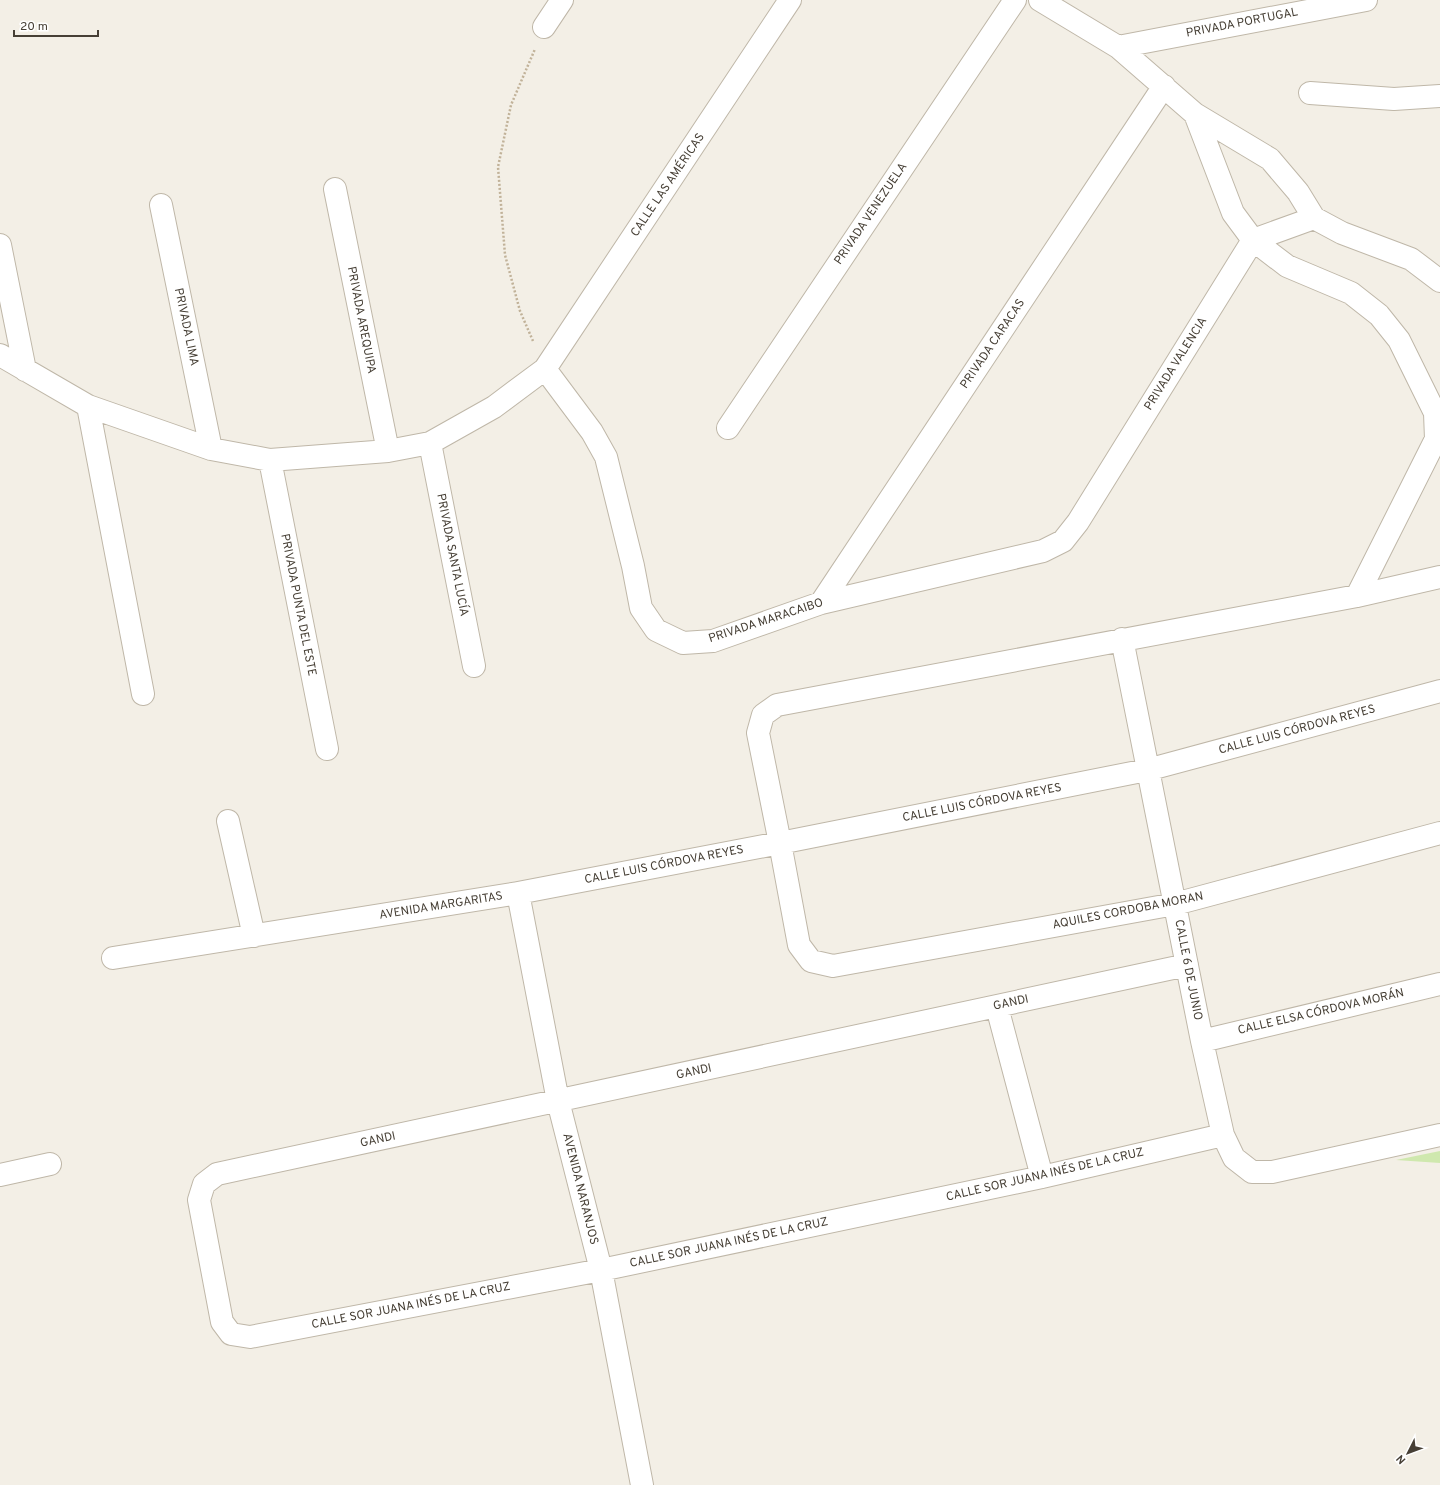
<svg xmlns="http://www.w3.org/2000/svg" width="1440" height="1485" font-family="Overpass,sans-serif">
	<style>
		.green { fill: #cfe8ae }
		.lines { fill: none; stroke-linecap: round; stroke-linejoin: round }
		.minor-casing { stroke: #bfb7a8; stroke-width: 24 }
		.path { stroke: #c1b299; stroke-width: 2.5; stroke-dasharray: 2 2; stroke-linecap: butt }
		.minor { stroke: #fff; stroke-width: 22 }
		.labels { text-anchor: middle; dominant-baseline: central; stroke-width: 3; stroke-linejoin: round; paint-order: stroke }
		.street-label { font-size: 12px; fill: #463f35; stroke: #fff }
	</style>
	<rect width="100%" height="100%" fill="#f3efe6"/>
	<path class="green" d="M1440,1151V1163L1396,1160Z"/>
	<g class="lines">
		<defs>
			<path id="minor" d="M1040,0L1118,47L1195,114L1270,159L1298,192L1314,218L1342,233L1411,259L1440,281
				M544,27L562,0
				M1118,47L1366,0
				M1310,93L1394,99L1440,96
				M1195,114L1233,213L1253,240L1287,266L1351,293L1379,315L1399,340L1435,413L1436,439L1357,596
				M335,189L388,451
				M161,205L211,449
				M0,245L25,370
				M0,355L88,406L211,449L270,460L388,451L430,443L494,407L545,369L790,0
				M545,369L592,432L606,457L633,566L641,608L656,630L683,643L713,641L821,603L1043,551L1063,541L1078,522L1253,240L1314,218
				M88,406L143,694
				M728,428L1015,0
				M430,443L474,666
				M270,460L327,749
				M1440,577L1357,596L777,705L763,715L758,733L780,843L799,945L811,961L833,966L1175,904L1440,833
				M821,603L1164,86
				M1122,639L1202,1041L1223,1135L1234,1158L1252,1172H1272L1440,1135
				M228,821L254,936
				M518,893L558,1101L601,1270L642,1485
				M113,958L518,893L780,843L1147,770L1440,691
				M1187,965L217,1174L204,1184L199,1200L222,1322L231,1334L250,1337L601,1270L1042,1177L1223,1135
				M997,1007L1042,1177
				M1202,1041L1440,984
				M0,1175L50,1164"/>
		</defs>
		<use href="#minor" class="minor-casing"/>
		<path class="path" d="M533,341L520,311L505,255L498,167L511,105L535,49"/>
		<use href="#minor" class="minor"/>
	</g>
	<g class="labels">
		<g class="street-label">
			<text transform="translate(1242 23) rotate(-11)">PRIVADA PORTUGAL</text>
			<text transform="translate(668 185) rotate(-56)">CALLE LAS AMÉRICAS</text>
			<text transform="translate(871 214) rotate(-56)">PRIVADA VENEZUELA</text>
			<text transform="translate(361 320) rotate(79)">PRIVADA AREQUIPA</text>
			<text transform="translate(186 327) rotate(78)">PRIVADA LIMA</text>
			<text transform="translate(993 344) rotate(-56)">PRIVADA CARACAS</text>
			<text transform="translate(1176 364) rotate(-58)">PRIVADA VALENCIA</text>
			<text transform="translate(452 555) rotate(79)">PRIVADA SANTA LUCÍA</text>
			<text transform="translate(298 605) rotate(79)">PRIVADA PUNTA DEL ESTE</text>
			<text transform="translate(766 621) rotate(-18)">PRIVADA MARACAIBO</text>
			<text transform="translate(1297 730) rotate(-15)">CALLE LUIS CÓRDOVA REYES</text>
			<text transform="translate(982 803) rotate(-11)">CALLE LUIS CÓRDOVA REYES</text>
			<text transform="translate(664 865) rotate(-11)">CALLE LUIS CÓRDOVA REYES</text>
			<text transform="translate(441 906) rotate(-9)">AVENIDA MARGARITAS</text>
			<text transform="translate(1128 911) rotate(-11)">AQUILES CORDOBA MORAN</text>
			<text transform="translate(1188 970) rotate(79)">CALLE 6 DE JUNIO</text>
			<text transform="translate(1011 1003) rotate(-12)">GANDI</text>
			<text transform="translate(1321 1012) rotate(-13)">CALLE ELSA CÓRDOVA MORÁN</text>
			<text transform="translate(694 1072) rotate(-12)">GANDI</text>
			<text transform="translate(378 1140) rotate(-12)">GANDI</text>
			<text transform="translate(1045 1175) rotate(-13)">CALLE SOR JUANA INÉS DE LA CRUZ</text>
			<text transform="translate(580 1189) rotate(76)">AVENIDA NARANJOS</text>
			<text transform="translate(729 1243) rotate(-12)">CALLE SOR JUANA INÉS DE LA CRUZ</text>
			<text transform="translate(411 1306) rotate(-11)">CALLE SOR JUANA INÉS DE LA CRUZ</text>
		</g>
	</g>
	<g transform="translate(1408 1453) rotate(228)" stroke="#ffffff" stroke-width="3" paint-order="stroke">
	<path d="M0-3L7 15L0 10L-7 15Z" fill="#463f35"/>
	<text y="-6" font-size="11" font-weight="bold" text-anchor="middle" fill="#463f35">N</text>
	</g>
	<path d="M14 30v6h84v-6" fill="none" stroke="#463f35" stroke-width="2"/>
	<text x="20" y="30" font-size="12" fill="#463f35" stroke="#ffffff" stroke-width="3" paint-order="stroke">20 m</text>
</svg>
